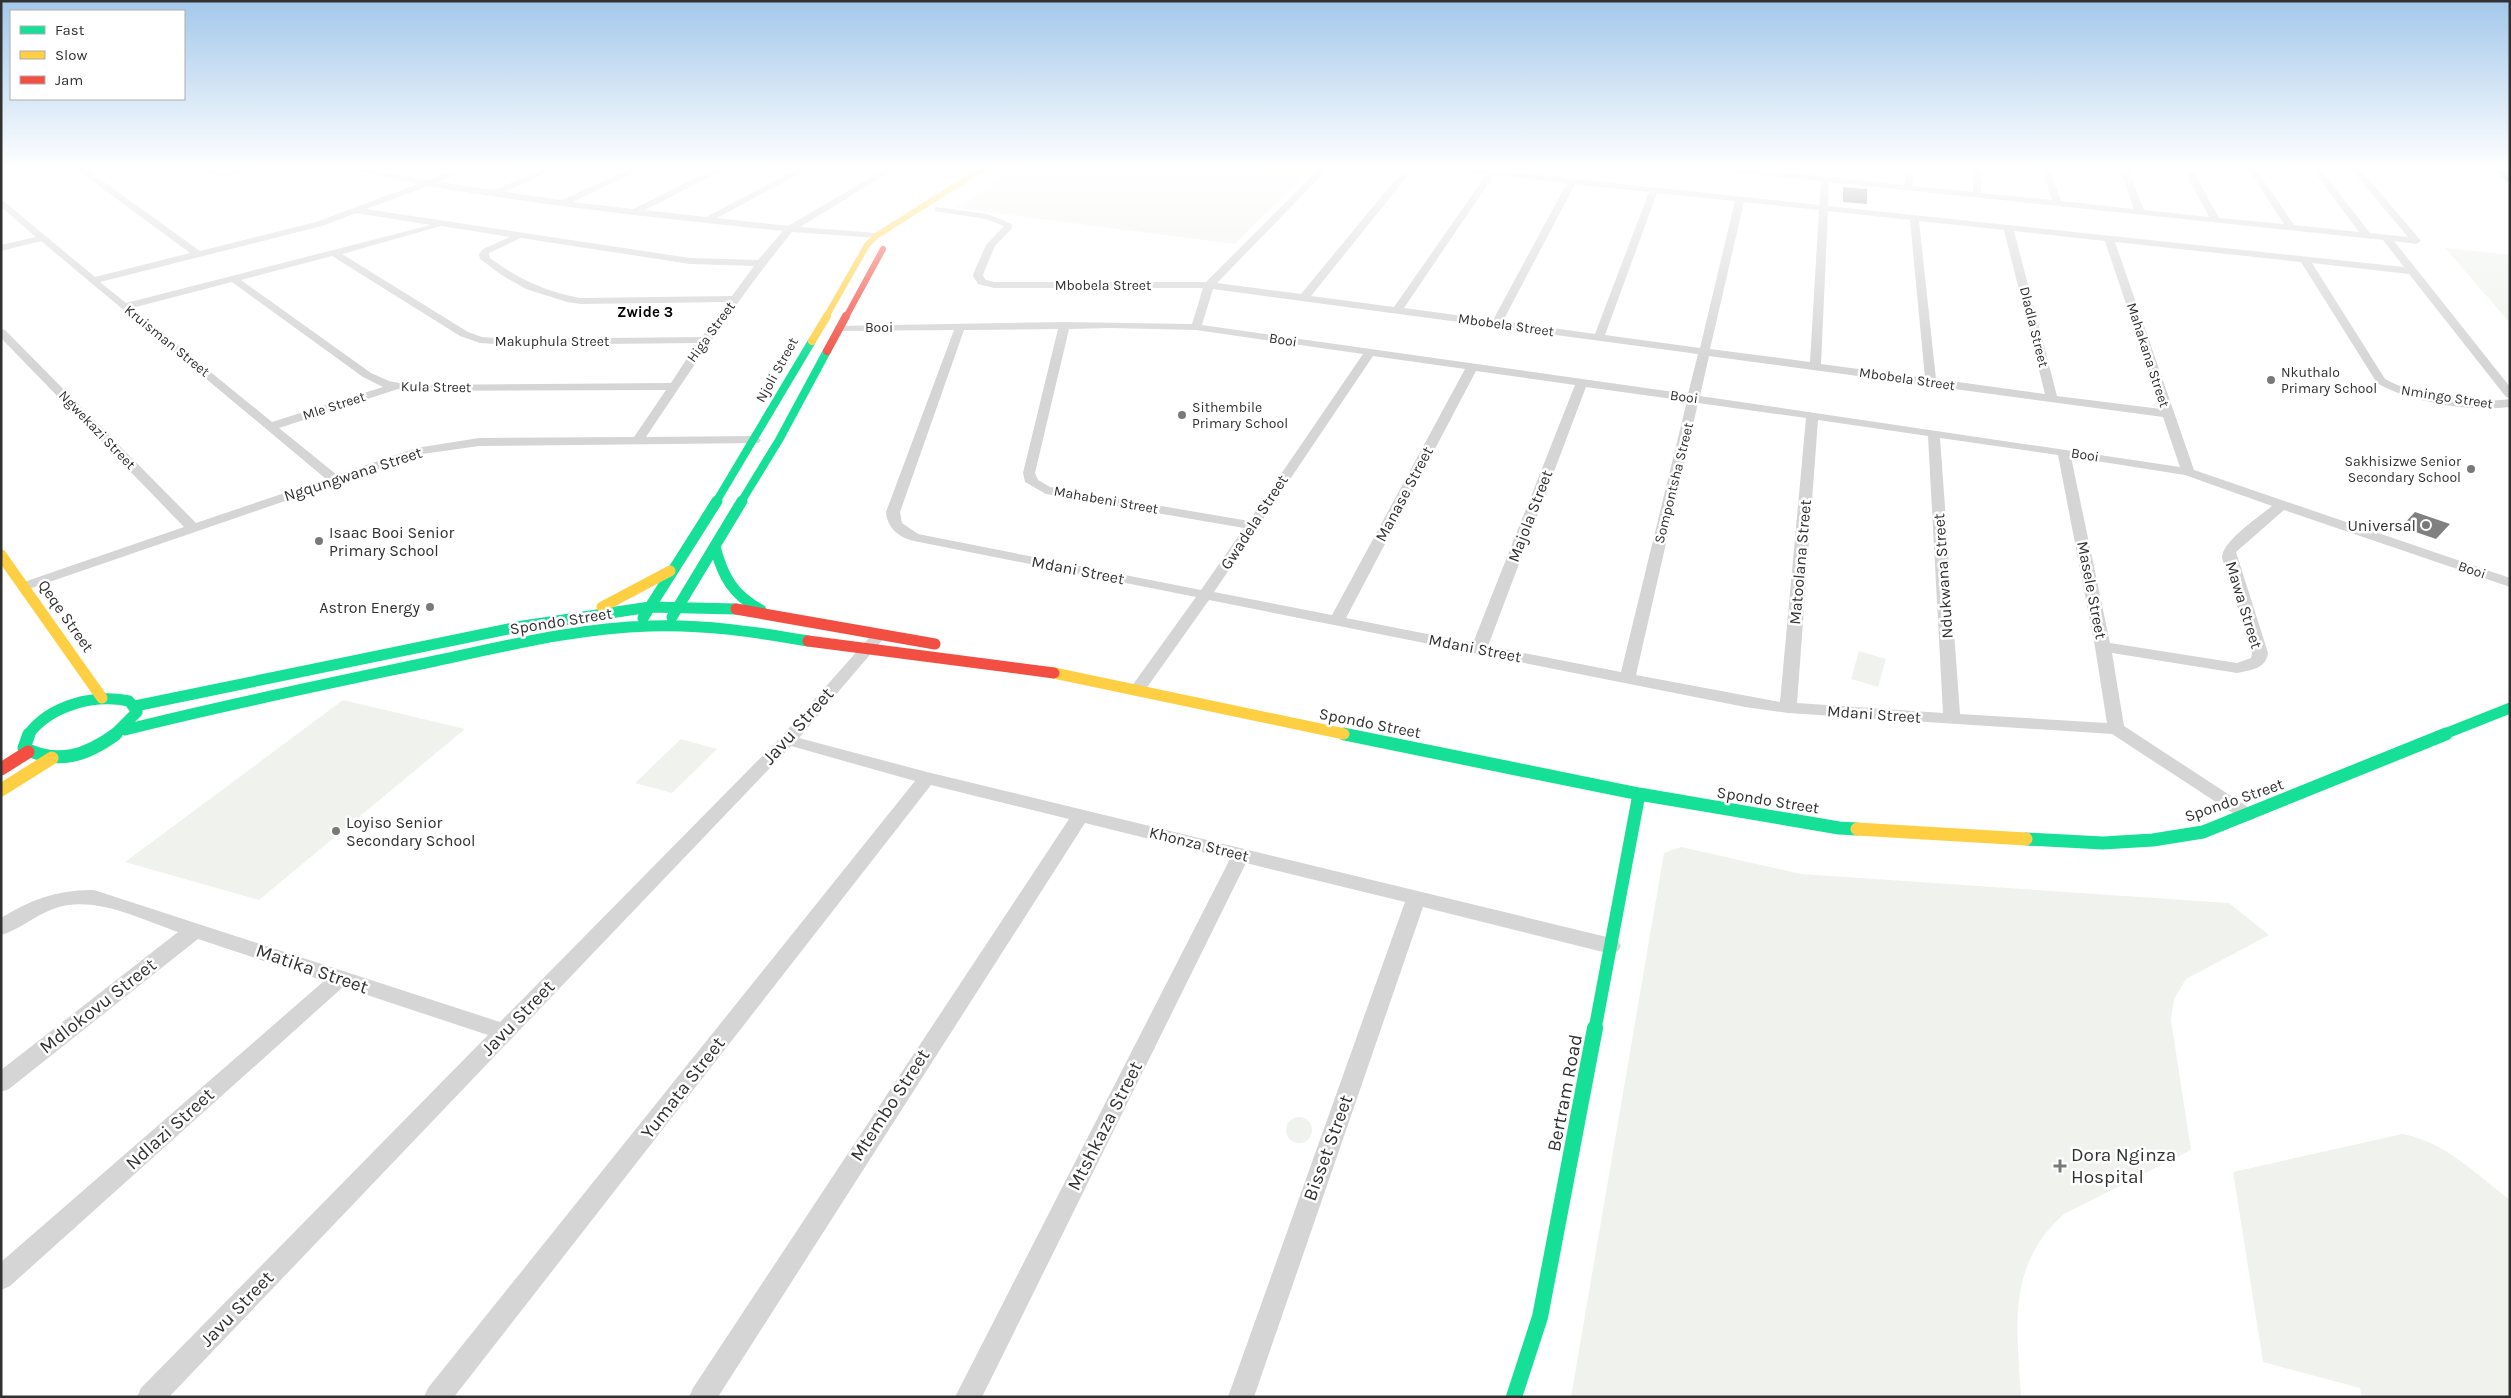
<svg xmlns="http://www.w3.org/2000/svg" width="2511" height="1398" font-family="Karla,sans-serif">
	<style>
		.green { fill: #f0f3ed }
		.building { fill: #808080 }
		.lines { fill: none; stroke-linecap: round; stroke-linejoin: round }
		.street { fill: #d5d5d5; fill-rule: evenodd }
		.fast-far4 { stroke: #16e098; stroke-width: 6 }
		.fast-far3 { stroke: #16e098; stroke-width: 8 }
		.fast-far2 { stroke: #16e098; stroke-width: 11 }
		.fast-far1 { stroke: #16e098; stroke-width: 13 }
		.fast { stroke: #16e098; stroke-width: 16 }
		.slow-far3 { stroke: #ffcf43; stroke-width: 6 }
		.slow-far2 { stroke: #ffcf43; stroke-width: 8 }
		.slow-far1 { stroke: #ffcf43; stroke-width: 11 }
		.slow { stroke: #ffcf43; stroke-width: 13 }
		.jam-far3 { stroke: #f24e42; stroke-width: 6 }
		.jam-far2 { stroke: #f24e42; stroke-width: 8 }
		.jam-far1 { stroke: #f24e42; stroke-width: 11 }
		.jam { stroke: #f24e42; stroke-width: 13 }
		.poi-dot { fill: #797979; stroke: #fff; stroke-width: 2 }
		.labels { text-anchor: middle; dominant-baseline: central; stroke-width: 5; stroke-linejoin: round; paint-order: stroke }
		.far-street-label { font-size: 14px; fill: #313131; stroke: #fff }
		.far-poi-label { font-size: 14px; fill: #313131; stroke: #fff; text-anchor: start }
		.far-neighbourhood-label { font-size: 15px; font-weight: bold; fill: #000; stroke: #fff }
		.street-label { font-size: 16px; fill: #313131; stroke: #fff }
		.poi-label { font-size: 16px; fill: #313131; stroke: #fff; text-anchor: end }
		.near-street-label { font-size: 19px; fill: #313131; stroke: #fff }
		.near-poi-label { font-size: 19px; fill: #313131; stroke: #fff; text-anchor: start }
	</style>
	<rect width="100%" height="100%" fill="#fff"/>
	<path class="green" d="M1015,169H1310L1235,244L956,208Z
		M2445,248L2510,255V323Z
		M1859,651L1886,659L1878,687L1851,679Z
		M343,700L465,729L259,900L125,862Z
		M681,739L717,749L672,793L635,783Z
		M1681,847L1801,874L2229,903L2269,935L2186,979L2174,999L2171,1020L2191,1150L2064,1214C2006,1266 2017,1326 2021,1397H1571L1664,853Z
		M1286 1130a13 13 0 1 1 26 0a13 13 0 1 1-26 0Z
		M2402,1134C2444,1141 2476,1174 2510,1200V1397H2362L2360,1388L2263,1362L2233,1172Z"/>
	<path class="building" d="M1843,187L1867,189V204L1843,202Z
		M2415,512L2450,524L2436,539L2401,527Z"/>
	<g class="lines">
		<path class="street" d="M76,169H86L200,251L316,222L418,184L350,169H367L427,180L457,169H469L438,182L494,190L544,169H555L505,192L562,200L630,169H641L573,202L633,209L714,169H725L645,210L706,217L797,169H808L717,218L788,226L885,169H895L800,227L876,233L879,234V238L792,232C739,297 693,367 646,437L755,436L761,440L759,443L479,446L422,454L26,590L21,589L19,586L21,583L184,527L1,338V329L5,330L196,523L326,479L41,241L1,251V245L36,237L1,207V199L95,277L190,253ZM429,186C546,206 665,219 783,231L758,260L690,258L366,209ZM356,213L431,225L126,303L100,282L322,226ZM441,226L510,237L483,249L479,254L480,259L503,276L526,289L567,302L580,304L727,302L702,337L510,339L482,337L468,332L342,254ZM521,238L690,264L754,266L732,296L580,298C546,292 517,278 490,258L489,253ZM332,256L460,336L480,343L510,345L697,343L671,383L410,385L389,381L371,373L241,280ZM232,282L363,377L383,387L272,422L132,308ZM398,389L410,391L666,390L634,437L479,438L416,448L337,475L279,428Z
			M193,169L220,171L259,169L220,177Z
			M1319,169H1328L1217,283L1301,294L1404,169H1413L1311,296L1394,307L1486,175L1453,169H1482L1819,205L1821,181L1728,172L1724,169H1754L1905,185V169H1913V186L1973,192V169H1981V193L2052,200L2042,169H2050L2061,201L2134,209L2120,169H2128L2144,210L2209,217L2184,169H2192L2219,218L2284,224L2248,169H2256L2294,225L2359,232L2312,169H2320L2370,233L2408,237L2351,169H2360L2421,241L2416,244L2394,241L2510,387V398L2506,397L2409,274L2312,263L2385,379C2417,397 2473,404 2510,399V407C2471,412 2411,403 2377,383L2301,262L2115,242L2194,470L2510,578V587L2284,510L2236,552L2268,653C2266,669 2251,670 2237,673L2112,653L2124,726L2254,811L2257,815L2254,819L2248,821L2242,819L2112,734L1788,713L1745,707L1209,600L1143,693L1137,695L1129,690L1196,597L914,541C900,538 887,528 886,512L954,330L839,331L835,330V326L1064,322L1192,324L1203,288H994L978,284L973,276L974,272L986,245L1004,226L986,219L935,211V207L987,214L1012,224V228L995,246L984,272L983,276L986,280L994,282H1206ZM1494,175L1567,183L1493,320L1404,308ZM1829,182L2383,240L2404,267L1828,206ZM1575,184L1649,192L1595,334L1503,321ZM1657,193L1735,201L1700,348L1605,335ZM1744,202L1819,210L1810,362L1710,349ZM1828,211L1910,220L1925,378L1821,364ZM1919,221L2004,230L2045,394L1936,379ZM2014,231L2105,241L2161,409L2057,396ZM1213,289L1698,354L1688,394L1202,325ZM1110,328L1196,330L1363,354L1249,521L1050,487L1038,480L1035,473L1069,329ZM1058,329L1023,473L1025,482L1046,494L1244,528L1201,590L918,534L902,523L900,512L964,330ZM1373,356L1465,369L1332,615L1214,592ZM1709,356L2163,417L2180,467L1700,396ZM1476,371L1575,385L1473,643L1346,618ZM1586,387L1687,401L1621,672L1488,646ZM1698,403L1806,418L1780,702L1636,675ZM1818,420L1928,436L1943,713L1797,703ZM1940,438L2058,455L2095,647L2107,723L1960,714ZM2071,457L2185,475L2272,506C2259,517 2222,541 2222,558L2252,653L2251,658L2237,663L2110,643Z
			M880,629L888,634L885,637L799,738L927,772L1611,938L1618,941L1621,946L1618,951L1611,954L1423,907L1254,1397H1228L1405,902L1246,863L982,1397H955L1230,859L1085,823L718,1397H689L693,1388L1069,819L931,785L454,1397H424L428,1388L915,781L791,746L169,1397H137L141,1388L488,1035L343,987L10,1286L1,1290V1262L324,981L198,939L9,1089L1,1092V1070L178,932C139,919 94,894 53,909C34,916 19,930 1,935V918C29,900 60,889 94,890L500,1022L782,736L875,631Z"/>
		<path class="fast-far4" d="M2498,169L2510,180"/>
		<path class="fast-far3" d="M716,502L812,341
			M741,502L779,440L827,351"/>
		<path class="fast-far2" d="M715,547C723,577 733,595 761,610
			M672,617L742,501
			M643,618L717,501
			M135,706L523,626L650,607L736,609
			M125,730C228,704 331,683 435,661C506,646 577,628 650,626C703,624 756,632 808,641
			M1344,734L1350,735
			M28,735C50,705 94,694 129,701L137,712L114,735
			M2442,735L2510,708"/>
		<path class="fast-far1" d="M29,734L24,748C58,765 86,756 116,734
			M1344,734L1639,794L1839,828L1857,829
			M2026,839L2103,843L2153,840L2203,832L2446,734
			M1595,1029L1639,794"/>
		<path class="fast" d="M1514,1397L1540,1317L1595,1028"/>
		<path class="slow-far3" d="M826,317L867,245L876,236L982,169"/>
		<path class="slow-far2" d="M812,341L827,316"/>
		<path class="slow-far1" d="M1,555L102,698
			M602,607L670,571
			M1054,673L1344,734"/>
		<path class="slow" d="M1,790L52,758
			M1857,829L2026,839"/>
		<path class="jam-far3" d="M846,317L883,249"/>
		<path class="jam-far2" d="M827,351L846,316"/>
		<path class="jam-far1" d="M736,609L935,644
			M808,641L1054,673"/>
		<path class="jam" d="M1,769L28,752"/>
	</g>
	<linearGradient id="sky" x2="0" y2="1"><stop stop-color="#a3c8eb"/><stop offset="0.46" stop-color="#fff"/><stop offset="1" stop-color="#fff" stop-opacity="0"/></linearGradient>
	<rect width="2511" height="365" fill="url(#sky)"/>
	<g class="poi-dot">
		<circle cx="2271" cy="380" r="5"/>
		<circle cx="1182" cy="415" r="5"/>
		<circle cx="2471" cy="469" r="5"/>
		<circle cx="2426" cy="525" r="5"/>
		<circle cx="319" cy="541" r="5"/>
		<circle cx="430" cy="607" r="5"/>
		<circle cx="336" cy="831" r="5"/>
		<path d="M2057.5 1158.5h5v5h5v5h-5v5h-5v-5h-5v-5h5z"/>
	</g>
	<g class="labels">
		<g class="far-street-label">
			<text x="1103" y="285">Mbobela Street</text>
			<text transform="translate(1506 325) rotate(8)">Mbobela Street</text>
			<text x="879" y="327">Booi</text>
			<text transform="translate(2034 327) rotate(76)">Dladla Street</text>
			<text transform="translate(711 332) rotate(-54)">Higa Street</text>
			<text transform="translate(1283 340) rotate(9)">Booi</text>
			<text transform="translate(167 341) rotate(39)">Kruisman Street</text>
			<text x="552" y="341">Makuphula Street</text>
			<text transform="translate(2148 355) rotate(72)">Mahakana Street</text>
			<text transform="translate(777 370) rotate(-61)">Njoli Street</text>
			<text transform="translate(1907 379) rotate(8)">Mbobela Street</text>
			<text transform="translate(436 387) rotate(1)">Kula Street</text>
			<text transform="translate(1684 397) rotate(8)">Booi</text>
			<text transform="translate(2447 397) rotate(9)">Nmingo Street</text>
			<text transform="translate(334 406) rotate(-18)">Mle Street</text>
			<text transform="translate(97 430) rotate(46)">Ngwekazi Street</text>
			<text transform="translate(2085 455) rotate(9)">Booi</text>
			<text transform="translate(1674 483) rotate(-76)">Sompontsha Street</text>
			<text transform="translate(1106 500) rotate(10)">Mahabeni Street</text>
			<text transform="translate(2472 570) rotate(19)">Booi</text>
		</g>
		<g class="far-poi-label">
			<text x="2281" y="372">Nkuthalo<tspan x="2281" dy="16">Primary School</tspan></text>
			<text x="1192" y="407">Sithembile<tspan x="1192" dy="16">Primary School</tspan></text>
			<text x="2461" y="461" text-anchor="end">Sakhisizwe Senior<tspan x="2461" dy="16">Secondary School</tspan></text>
		</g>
		<g class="far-neighbourhood-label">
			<text x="645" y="312">Zwide 3</text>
		</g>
		<g class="street-label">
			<text transform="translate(353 474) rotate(-18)">Ngqungwana Street</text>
			<text transform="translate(1404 494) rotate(-62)">Manase Street</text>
			<text transform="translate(1530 516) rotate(-69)">Majola Street</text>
			<text transform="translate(1254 522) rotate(-57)">Gwadela Street</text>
			<text transform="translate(1800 562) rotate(-85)">Matoolana Street</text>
			<text transform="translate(1078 570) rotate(11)">Mdani Street</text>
			<text transform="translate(1943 576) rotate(-94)">Ndukwana Street</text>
			<text transform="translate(2092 590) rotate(79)">Masele Street</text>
			<text transform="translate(2244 605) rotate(73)">Mawa Street</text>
			<text transform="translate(66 616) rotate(55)">Qeqe Street</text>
			<text transform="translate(561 621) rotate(-9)">Spondo Street</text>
			<text transform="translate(1475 648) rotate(11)">Mdani Street</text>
			<text transform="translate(1874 714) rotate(4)">Mdani Street</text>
			<text transform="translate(1370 723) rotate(11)">Spondo Street</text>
			<text transform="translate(1768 800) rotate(9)">Spondo Street</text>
			<text transform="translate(2234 800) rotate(-19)">Spondo Street</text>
			<text transform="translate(1199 844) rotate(14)">Khonza Street</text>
		</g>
		<g class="poi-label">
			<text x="2416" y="525">Universal</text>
			<text x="329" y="532" text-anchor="start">Isaac Booi Senior<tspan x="329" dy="18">Primary School</tspan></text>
			<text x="420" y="607">Astron Energy</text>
			<text x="346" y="822" text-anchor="start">Loyiso Senior<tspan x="346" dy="18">Secondary School</tspan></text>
		</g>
		<g class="near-street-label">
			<text transform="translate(798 726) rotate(-48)">Javu Street</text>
			<text transform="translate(312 969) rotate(19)">Matika Street</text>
			<text transform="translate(98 1006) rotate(-38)">Mdlokovu Street</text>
			<text transform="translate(518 1018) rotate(-46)">Javu Street</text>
			<text transform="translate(683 1088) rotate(-52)">Yumata Street</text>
			<text transform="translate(1565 1093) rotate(-79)">Bertram Road</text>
			<text transform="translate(890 1105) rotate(-57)">Mtembo Street</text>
			<text transform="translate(1105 1126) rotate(-63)">Mtshkaza Street</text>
			<text transform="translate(170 1129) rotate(-42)">Ndlazi Street</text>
			<text transform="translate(1328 1148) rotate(-70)">Bisset Street</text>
			<text transform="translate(237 1309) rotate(-46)">Javu Street</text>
		</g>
		<g class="near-poi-label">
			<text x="2071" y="1155">Dora Nginza<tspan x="2071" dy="22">Hospital</tspan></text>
		</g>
	</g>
	<rect width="2511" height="1398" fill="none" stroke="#313131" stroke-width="5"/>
	<rect x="10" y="10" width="175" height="90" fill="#ffffff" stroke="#adadad"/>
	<rect x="20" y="26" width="25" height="8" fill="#16e098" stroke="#adadad"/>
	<text x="55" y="35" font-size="15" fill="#313131">Fast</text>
	<rect x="20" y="51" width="25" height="8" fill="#ffcf43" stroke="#adadad"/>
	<text x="55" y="60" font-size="15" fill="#313131">Slow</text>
	<rect x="20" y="76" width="25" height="8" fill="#f24e42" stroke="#adadad"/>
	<text x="55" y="85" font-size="15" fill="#313131">Jam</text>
</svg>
